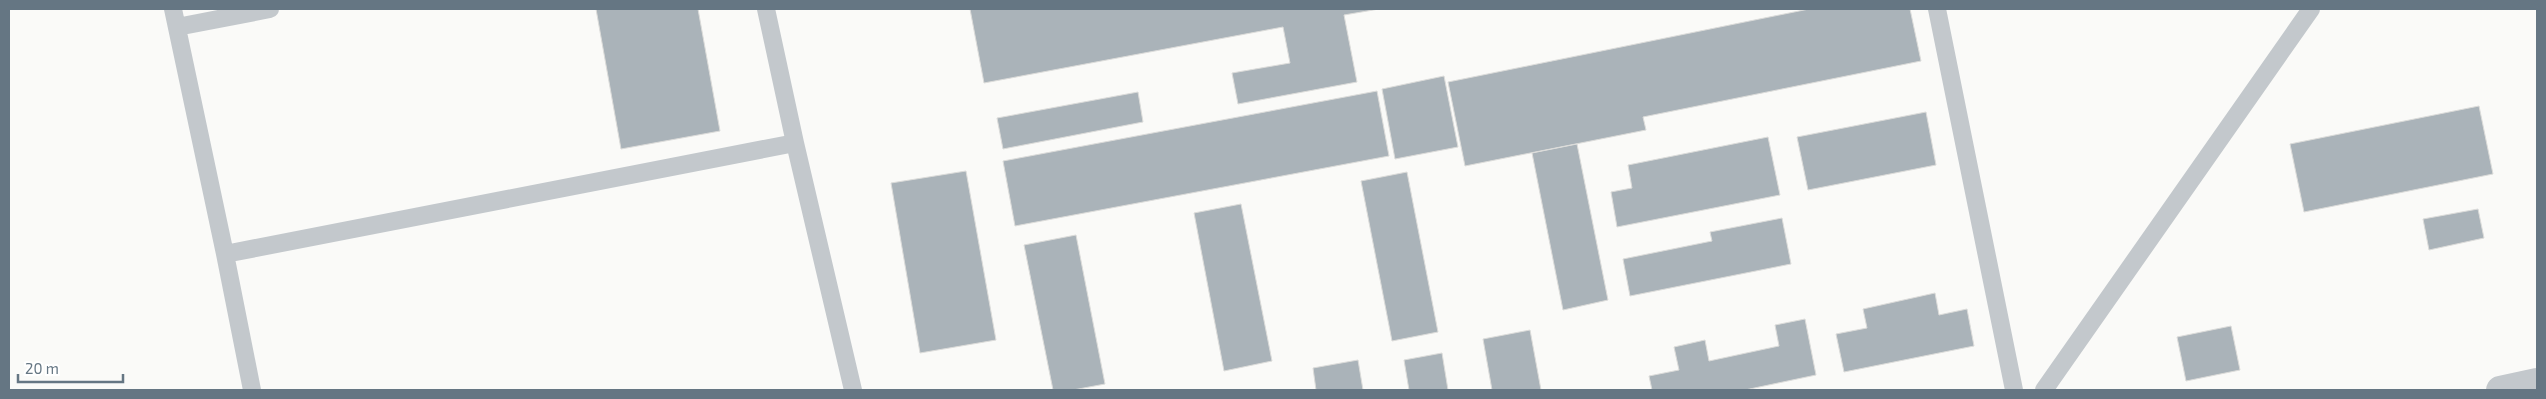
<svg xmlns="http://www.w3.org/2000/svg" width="2546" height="399" font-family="'Exo 2',sans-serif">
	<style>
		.building { fill: #aab3b9; stroke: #dcdcda }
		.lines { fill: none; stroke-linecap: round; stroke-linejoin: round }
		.service { stroke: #c3c8cc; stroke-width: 18 }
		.minor { stroke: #c3c8cc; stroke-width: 28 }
	</style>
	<rect width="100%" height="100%" fill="#fafaf8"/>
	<path class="building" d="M596,9H698L720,131L621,149Z
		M970,9H1379L1344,15L1357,82L1238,104L1232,73L1290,63L1283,27L984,83Z
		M1809,9H1910L1921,61L1643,117L1646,130L1465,166L1448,82Z
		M1444,76L1458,147L1395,159L1382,89Z
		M1377,91L1389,156L1015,226L1003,161Z
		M1138,92L1143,122L1003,149L997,118Z
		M2479,106L2493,174L2304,212L2290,144Z
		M1926,112L1936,165L1808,190L1797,137Z
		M1768,137L1780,195L1617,227L1611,192L1632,188L1628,165Z
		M1577,144L1608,300L1563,310L1532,153Z
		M966,171L996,340L920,353L891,183Z
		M1407,172L1438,332L1392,341L1361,181Z
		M1241,204L1272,361L1224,371L1194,213Z
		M2478,209L2484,238L2429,250L2423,219Z
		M1782,218L1791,264L1630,296L1623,259L1712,241L1710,232Z
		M1076,235L1105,384L1073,390H1053L1024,245Z
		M1935,293L1939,315L1967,309L1974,346L1844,372L1836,334L1867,328L1863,309Z
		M1805,319L1816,375L1745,390H1652L1649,376L1679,370L1674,347L1705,340L1709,361L1779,346L1775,325Z
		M2231,326L2240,370L2186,381L2177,337Z
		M1530,330L1541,390H1492L1483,339Z
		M1442,353L1448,390H1409L1404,360Z
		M1358,360L1363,390H1316L1313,368Z"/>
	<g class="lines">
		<path class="service" d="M173,9L225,254L252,390
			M766,9L795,143L853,390
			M1937,9L2014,390
			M177,27L270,9
			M225,254L795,143
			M2044,390L2311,9"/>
		<path class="minor" d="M2500,390L2537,382"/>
	</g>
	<rect width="2546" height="399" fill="none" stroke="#657683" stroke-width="20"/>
	<path d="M18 374v8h105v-8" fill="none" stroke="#657683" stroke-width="2.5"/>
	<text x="25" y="374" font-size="15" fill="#657683" stroke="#ffffff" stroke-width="4" paint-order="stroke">20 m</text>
</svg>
